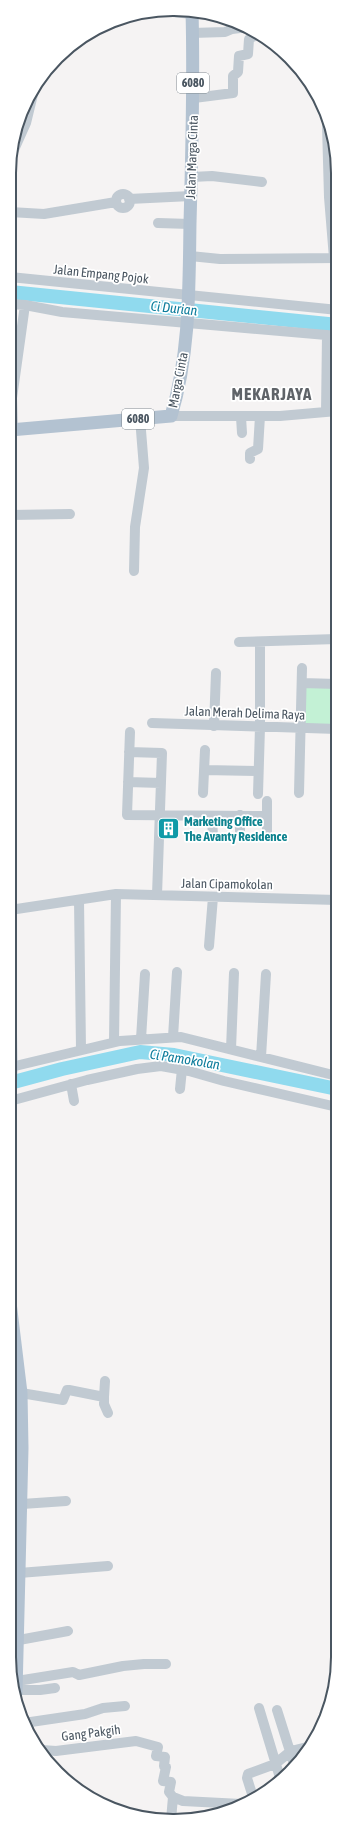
<svg xmlns="http://www.w3.org/2000/svg" width="347" height="1830" font-family="'Asap Condensed',sans-serif">
	<style>
		.green { fill: #c3f1d5 }
		.lines { fill: none; stroke-linecap: round; stroke-linejoin: round }
		.river { stroke: #90daee; stroke-width: 14 }
		.minor { stroke: #c1cad2; stroke-width: 10 }
		.major { stroke: #b3c2d1; stroke-width: 13 }
		.labels { text-anchor: middle; dominant-baseline: central; stroke-width: 3.5; stroke-linejoin: round; paint-order: stroke }
		.shield { fill: #fff; stroke: #808990; stroke-width: 1 }
		.shield-label { font-size: 12px; font-weight: bold; fill: #4a5661 }
		.street-label { font-size: 13px; fill: #4a5661; stroke: #fff }
		.culture-label { font-size: 13px; font-weight: bold; fill: #0d838f; stroke: #fff; text-anchor: start }
		.water-label { font-size: 14px; font-style: italic; fill: #0c7c9b; stroke: #fff }
		.district-label { font-size: 17px; font-weight: bold; letter-spacing: 1px; fill: #5f6368; stroke: #fff }
		.rim { fill: none; stroke: #4a5661; stroke-width: 2 }
	</style>
	<rect width="100%" height="100%" fill="#f5f3f3"/>
	<path class="green" d="M303,685H337V726H303Z"/>
	<g class="lines">
		<path class="river" d="M10,292L338,325
			M10,1083L62,1069L140,1052L174,1055L337,1089"/>
		<path class="minor" d="M173,12L192,14
			M192,33L225,32L232,29L248,27
			M194,98L233,93V76L238,72L239,56L248,54L249,39L258,34
			M327,125L329,197L334,258
			M13,152L26,123L35,86
			M192,177L212,176L262,182
			M116 201a7 7 0 1 1 14 0a7 7 0 1 1-14 0Z
			M129,199L191,196
			M10,212L44,214L116,202
			M158,223L190,224
			M190,256L220,259L338,258
			M10,277L338,310
			M10,304L25,305L62,312L338,336
			M326,412L327,335
			M171,416H280L337,411
			M241,417L242,433
			M13,430L12,398L25,305
			M250,459V453L258,449L260,416
			M10,515L70,514
			M134,571L135,527L144,468L140,418
			M239,642L337,639
			M302,683L337,684
			M152,723L337,729
			M214,726L216,673
			M130,732L127,815L267,816
			M129,752L162,753L157,895
			M204,770L258,771
			M128,782L161,783
			M203,793L205,750
			M299,793L302,668
			M258,794L260,727V642
			M212,817L213,837
			M267,835V801
			M240,836V815
			M79,900L81,1049
			M10,910L116,894L337,900
			M209,946L213,897
			M173,1037L177,972
			M141,1039L145,974
			M114,1042L116,894
			M231,1049L234,973
			M261,1057L266,974
			M11,1067L120,1041L181,1037L337,1076
			M71,1084L74,1101
			M180,1089L182,1069
			M10,1101L87,1080L137,1069L161,1066L189,1071L224,1081L337,1107
			M21,1393L63,1400L67,1390H69L104,1397V1404L108,1413
			M104,1397L105,1381
			M9,1499L22,1498
			M22,1504L66,1501
			M9,1511L22,1510
			M19,1573L108,1566
			M19,1640L68,1631
			M17,1681L73,1672L79,1675L123,1666L144,1664H166
			M16,1690H40L55,1688
			M259,1708L281,1781
			M277,1710L294,1764
			M24,1723L85,1714L103,1708L125,1706
			M42,1750L56,1751L136,1741L158,1747L156,1756L165,1757L164,1766L166,1767L163,1781L171,1782L169,1792L173,1797L183,1801L241,1804
			M253,1797L247,1778L248,1774L275,1764L291,1751L307,1747
			M171,1820L173,1797"/>
		<path class="major" d="M10,430L171,416C190,354 189,288 190,223C192,152 194,82 192,11
			M10,1096L11,1067L10,999
			M9,1294L21,1393L22,1448L16,1693"/>
	</g>
	<defs>
		<symbol id="building-square" viewBox="-11 -11 22 22"><rect x="-9" y="-9" width="18" height="18" rx="4" fill="#0f9aa8" stroke="#fff"/><path d="M-4-6H4V6H1V3H-1V6H-4ZM-2.5-4.3h1.7v1.8h-1.7ZM.8-4.3h1.7v1.8H.8ZM-2.5-1h1.7V.8h-1.7ZM.8-1h1.7V.8H.8Z" fill="#fff"/></symbol>
	</defs>
	<g fill-rule="evenodd">
		<use href="#building-square" x="156" y="816" width="25" height="25"/>
	</g>
	<g class="labels">
		<g class="shield">
			<rect x="177" y="73" width="32" height="20" rx="3"/>
			<rect x="122" y="409" width="32" height="20" rx="3"/>
		</g>
		<g class="shield-label">
			<text x="193" y="83">6080</text>
			<text x="138" y="419">6080</text>
		</g>
		<g class="street-label">
			<text transform="translate(192 157) rotate(-88)">Jalan Marga Cinta</text>
			<text transform="translate(101 274) rotate(6)">Jalan Empang Pojok</text>
			<text transform="translate(178 380) rotate(-79)">Marga Cinta</text>
			<text transform="translate(245 713) rotate(2)">Jalan Merah Delima Raya</text>
			<text transform="translate(227 884) rotate(1)">Jalan Cipamokolan</text>
			<text transform="translate(91 1733) rotate(-7)">Gang Pakgih</text>
		</g>
		<g class="culture-label">
			<text x="184" y="821">Marketing Office<tspan x="184" dy="15">The Avanty Residence</tspan></text>
		</g>
		<g class="water-label">
			<text transform="translate(174 308) rotate(6)">Ci Durian</text>
			<text transform="translate(185 1059) rotate(9)">Ci Pamokolan</text>
		</g>
		<g class="district-label">
			<text x="272" y="394">MEKARJAYA</text>
		</g>
	</g>
	<path d="M0 0H347V1830H0ZM173 16H174A157 157 0 0 1 331 173V1657A157 157 0 0 1 174 1814H173A157 157 0 0 1 16 1657V173A157 157 0 0 1 173 16Z" fill="#fff" fill-rule="evenodd"/>
	<path class="rim" d="M173 16H174A157 157 0 0 1 331 173V1657A157 157 0 0 1 174 1814H173A157 157 0 0 1 16 1657V173A157 157 0 0 1 173 16Z"/>
</svg>
